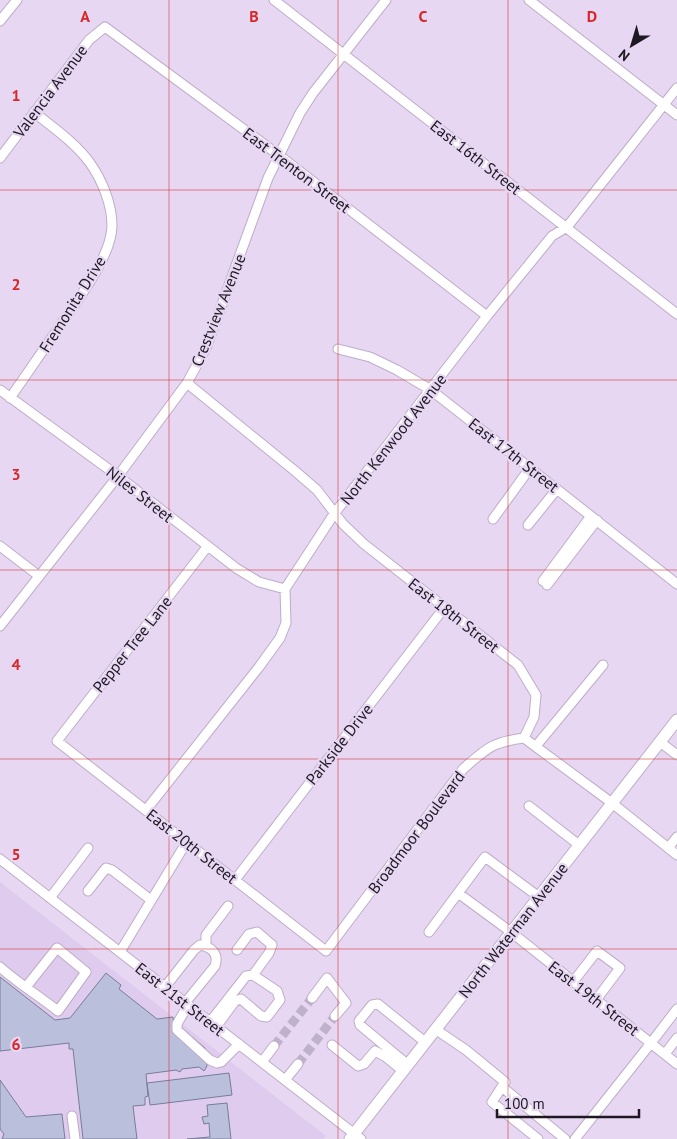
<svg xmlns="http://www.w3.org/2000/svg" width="677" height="1139" font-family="'PT Sans',sans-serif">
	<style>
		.built { fill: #decbed }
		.building { fill: #babfdc; stroke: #797d98 }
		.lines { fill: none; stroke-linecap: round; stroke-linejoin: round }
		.minor-tunnel { stroke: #bfb1c9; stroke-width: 9; stroke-dasharray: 9 4.5; stroke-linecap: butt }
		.minor-casing { stroke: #bdadc8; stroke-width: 11 }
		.major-casing { stroke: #bdadc8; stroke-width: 13 }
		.minor { stroke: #fff; stroke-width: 9 }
		.major { stroke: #fff; stroke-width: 11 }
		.grid { fill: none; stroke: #d62828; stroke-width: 1; stroke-opacity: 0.55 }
		.labels { text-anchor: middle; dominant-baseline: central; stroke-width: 4.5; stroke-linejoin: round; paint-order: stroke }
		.street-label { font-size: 16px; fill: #1d1821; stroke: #e7d7f3 }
		.grid-label { font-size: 16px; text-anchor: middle; font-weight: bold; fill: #d62828; stroke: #e7d7f3; stroke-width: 4.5; stroke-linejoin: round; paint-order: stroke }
	</style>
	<rect width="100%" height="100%" fill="#e7d7f3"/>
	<path class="built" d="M0,882L326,1136L323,1139H0Z"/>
	<path class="building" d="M106,973L121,985L119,989L157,1019L173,1017L175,1032L185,1031L205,1048L207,1066L204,1071L199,1067L182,1069L180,1072L176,1070L146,1074L148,1096L145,1097V1105L133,1106L137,1139H83L73,1049H69V1043L0,1051V977L55,1020L70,1018Z
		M229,1073L232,1095L150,1105L147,1083Z
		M0,1080L26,1117L62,1114L65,1139H2L4,1134L0,1129Z
		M227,1103L231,1139H187L210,1137L209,1123L204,1124L202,1117L208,1116L207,1105Z"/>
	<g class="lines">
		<path class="minor-tunnel" d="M274,1046L312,998
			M298,1064L335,1016"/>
		<defs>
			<path id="minor" d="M274,0L677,314
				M529,0L677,115
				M0,21L17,0
				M0,158L89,40L105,27L280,156L487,316
				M338,349L370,357L397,370L431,390L677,584
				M187,383L295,471L317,490L343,524L364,544L518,665L536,695L534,717L524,738L612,803L677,855
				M0,390L118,476L236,568L259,582L285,589
				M10,398C27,374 43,350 60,326C77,300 111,258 112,226C112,204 102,180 90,163C75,142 53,128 34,112
				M493,519L530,468
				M528,525L557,489
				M0,546L39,576
				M207,547L57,741L326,951L463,769C487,748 492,742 524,738
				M543,581L591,516
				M547,585L597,520
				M0,626L118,476L187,383L206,348L268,178L300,113L313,93L386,0
				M660,742L677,755
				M536,746L603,665
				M529,806L579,845
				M146,810L259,667L280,638L286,623L285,589L334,514L487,316L552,236L567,227L677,88
				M668,848L677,837
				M0,859L361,1139
				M235,880L444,608
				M88,891L106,868L112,870L151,900
				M458,893L485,857L539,897
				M50,898L88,848
				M429,932L458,893L511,932L677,1064
				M206,946V935L228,906
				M237,950L249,934L257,932L272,945L269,953L253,975
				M120,952L186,843
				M0,967C18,983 39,996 58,1011L86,972L57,948L26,987
				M573,982L597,951L620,968L596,1000
				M165,987L194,950L200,945C212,947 219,954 215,966L185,1003
				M312,998L327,978L346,1003L335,1016
				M188,1005L177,1024V1030L210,1060L217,1063L221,1062L239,1044
				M210,1022L246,976L253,975L277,991L280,1000L267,1017L261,1016L241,999L235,1001L216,1027
				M435,1029L466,1050L505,1082L492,1102L538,1139
				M332,1045L358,1066L364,1064L375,1051L386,1057L403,1071
				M665,1054L677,1038
				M262,1062L274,1046
				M408,1065L360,1025L359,1021L372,1005L378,1004L425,1042
				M285,1080L298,1064
				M502,1087L565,1139
				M72,1116L75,1139
				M575,1139L651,1043L677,1009"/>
			<path id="major" d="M350,1139L677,720"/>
		</defs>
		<use href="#minor" class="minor-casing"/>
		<use href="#major" class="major-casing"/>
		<use href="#minor" class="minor"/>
		<use href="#major" class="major"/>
	</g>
	<path class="grid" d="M169,0V1139M338,0V1139M508,0V1139M0,190H677M0,380H677M0,570H677M0,759H677M0,949H677"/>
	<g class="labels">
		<g class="street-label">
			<text transform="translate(50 91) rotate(-53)">Valencia Avenue</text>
			<text transform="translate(476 157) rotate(38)">East 16th Street</text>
			<text transform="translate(297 170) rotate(37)">East Trenton Street</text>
			<text transform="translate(72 304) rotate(-58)">Fremonita Drive</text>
			<text transform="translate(218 310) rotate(-68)">Crestview Avenue</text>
			<text transform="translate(393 439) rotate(-52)">North Kenwood Avenue</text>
			<text transform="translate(514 455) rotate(38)">East 17th Street</text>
			<text transform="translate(140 494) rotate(38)">Niles Street</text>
			<text transform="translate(454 615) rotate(38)">East 18th Street</text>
			<text transform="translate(132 644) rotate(-52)">Pepper Tree Lane</text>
			<text transform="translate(339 744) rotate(-52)">Parkside Drive</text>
			<text transform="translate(416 832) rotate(-53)">Broadmoor Boulevard</text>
			<text transform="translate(192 846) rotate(38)">East 20th Street</text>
			<text transform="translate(513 930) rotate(-52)">North Waterman Avenue</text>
			<text transform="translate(594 998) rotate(38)">East 19th Street</text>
			<text transform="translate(180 999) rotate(38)">East 21st Street</text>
		</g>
	</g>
	<g class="grid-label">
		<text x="85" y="22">A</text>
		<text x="254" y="22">B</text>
		<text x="423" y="22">C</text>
		<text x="592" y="22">D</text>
		<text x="16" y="101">1</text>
		<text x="16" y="290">2</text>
		<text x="16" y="480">3</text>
		<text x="16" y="670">4</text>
		<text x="16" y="860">5</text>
		<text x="16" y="1050">6</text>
	</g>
	<g transform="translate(632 45) rotate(218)" stroke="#e7d7f3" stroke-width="4" paint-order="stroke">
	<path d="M0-4L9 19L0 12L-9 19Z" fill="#1d1821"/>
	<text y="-8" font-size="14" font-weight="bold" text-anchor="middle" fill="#1d1821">N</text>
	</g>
	<path d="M497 1109v8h142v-8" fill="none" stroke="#1d1821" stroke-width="2.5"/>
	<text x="504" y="1109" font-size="15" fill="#1d1821" stroke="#e7d7f3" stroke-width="4" paint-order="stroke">100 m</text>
</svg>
